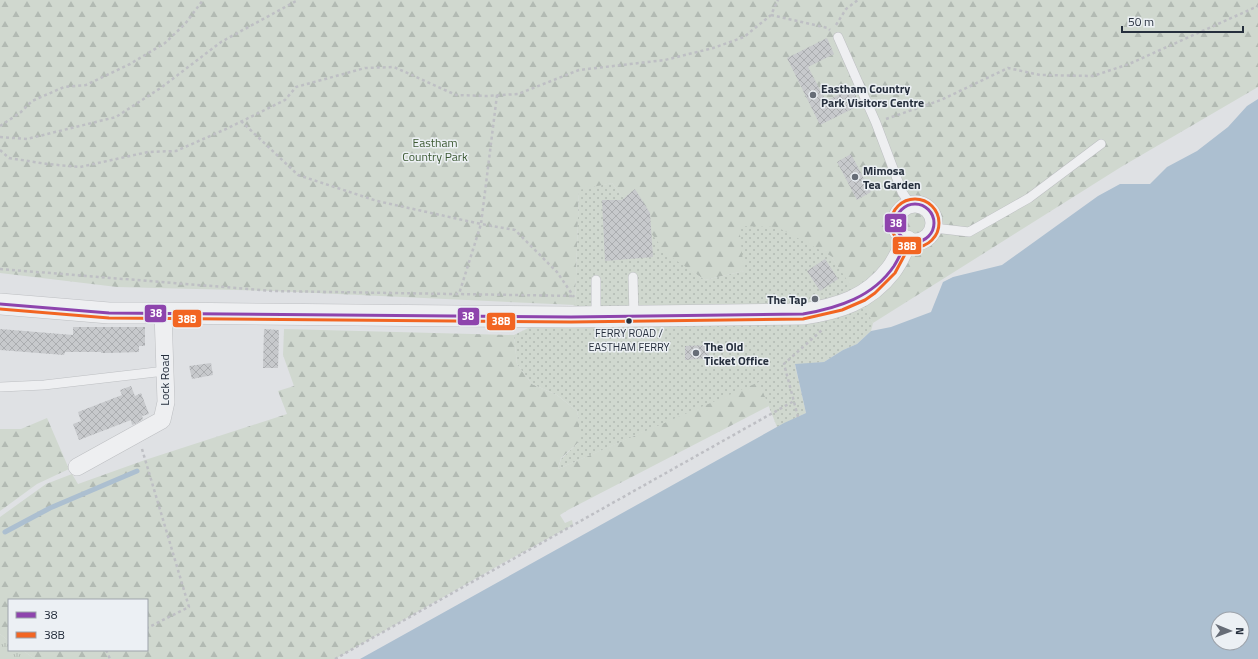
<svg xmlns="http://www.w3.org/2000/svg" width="1258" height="659" font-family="'Titillium Web',sans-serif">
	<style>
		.grass { fill: url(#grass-tufts) }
		.forest { fill: url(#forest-firs) }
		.park { fill: url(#park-dots) }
		.water { fill: #acbfd0; fill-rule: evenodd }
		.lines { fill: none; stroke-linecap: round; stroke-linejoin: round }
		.stream { stroke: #acbfd0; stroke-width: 5 }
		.building { fill: url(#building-cross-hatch) }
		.service-casing { stroke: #bdbfc2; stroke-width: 10 }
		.minor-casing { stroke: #bdbfc2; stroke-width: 18 }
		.tertiary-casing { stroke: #bdbfc2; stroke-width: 22 }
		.path { stroke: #bebfc4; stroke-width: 2.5; stroke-dasharray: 3 3; stroke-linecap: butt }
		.service { stroke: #eeeff1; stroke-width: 9 }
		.minor { stroke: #eeeff1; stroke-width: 17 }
		.tertiary { stroke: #eeeff1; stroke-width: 21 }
		.bus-1-casing { stroke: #ecf0f4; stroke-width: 6 }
		.bus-2-casing { stroke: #ecf0f4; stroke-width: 6 }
		.bus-1 { stroke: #8e44ad; stroke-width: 3 }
		.bus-2 { stroke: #f26522; stroke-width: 3 }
		.poi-dot { fill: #676d77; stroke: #ecf0f4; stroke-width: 1.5 }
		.bus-dot { fill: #262f3d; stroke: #ecf0f4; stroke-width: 1.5 }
		.labels { text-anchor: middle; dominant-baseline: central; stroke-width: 3; stroke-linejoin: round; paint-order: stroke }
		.bus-label { font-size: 11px; fill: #262f3d; stroke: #ecf0f4 }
		.poi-label { font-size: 12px; font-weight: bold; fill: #262f3d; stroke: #ecf0f4; text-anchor: start }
		.park-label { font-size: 12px; fill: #3c5933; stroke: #ecf0f4 }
		.street-label { font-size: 12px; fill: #262f3d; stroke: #ecf0f4 }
		.line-badge { stroke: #ecf0f4; stroke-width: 1.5 }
		.badge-label { font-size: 11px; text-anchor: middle; font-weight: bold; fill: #fff }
	</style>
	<defs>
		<pattern id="grass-tufts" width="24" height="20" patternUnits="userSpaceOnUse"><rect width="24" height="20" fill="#d0d8cf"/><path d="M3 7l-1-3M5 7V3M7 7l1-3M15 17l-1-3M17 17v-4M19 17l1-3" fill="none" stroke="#b2bab3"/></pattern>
		<pattern id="forest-firs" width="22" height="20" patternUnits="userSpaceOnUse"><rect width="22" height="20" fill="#d0d8cf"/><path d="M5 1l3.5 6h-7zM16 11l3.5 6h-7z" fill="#b2bab3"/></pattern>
		<pattern id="park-dots" width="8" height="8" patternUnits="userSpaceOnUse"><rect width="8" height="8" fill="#d0d8cf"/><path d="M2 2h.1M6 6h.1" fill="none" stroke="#b2bab3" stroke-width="1.8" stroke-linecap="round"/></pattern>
		<pattern id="building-cross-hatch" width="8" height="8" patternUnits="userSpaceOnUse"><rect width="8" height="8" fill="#c7c9cc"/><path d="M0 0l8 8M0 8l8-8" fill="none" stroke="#abadb0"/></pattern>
	</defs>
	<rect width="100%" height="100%" fill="#dfe1e4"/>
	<path class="grass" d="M0,634L9,641V650H22L35,659H0Z"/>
	<path class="forest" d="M0,0H1258V87L1121,167L873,323L831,256L744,271L705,280L668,256L612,183L579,191L575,305L273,291L117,287L0,273Z
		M284,329L514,335L517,364L532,384L557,395L577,411L579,420V442L561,458L558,469L759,381L769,406L568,510L560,515L565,523L572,520L573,525L503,563L335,659H35L22,650H147V600H9V641L0,634V517L46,484L72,474L78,484L145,460L287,414L278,391L294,386L283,355Z
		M47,418L69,469L37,484L0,511V429H21Z"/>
	<path class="park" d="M612,183L668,255L705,280L744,271L739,226L777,227L831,256L859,298L873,323L871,331L857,344L843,350L824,362L795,365L806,413L777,427L759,382L558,469L561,459L579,442V420L577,411L557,395L532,384L517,364L514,335L575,305L579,190Z"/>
	<path class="water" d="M1258,99V659H360L784,423L806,413L795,364L824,362L843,350L857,344L871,331L891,327L931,312L943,282L953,277L1002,265L1098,196L1120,184H1150L1167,167L1197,151L1228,127L1247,106ZM1218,619H1242V643H1218Z"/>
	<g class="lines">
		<path class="stream" d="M5,532L50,508L137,471"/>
	</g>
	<path class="building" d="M827,38L834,54L808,67L826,101L852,88L860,105L820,125L787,58Z
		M851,154L871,192L857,200L837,162Z
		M635,189L650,213L653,257L605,261L602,200H622Z
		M825,259L838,279L820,291L807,271Z
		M73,327H145V346H139V352L108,353H101V352H65L64,355L0,350V329L73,335Z
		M264,329L279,330L278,368H263Z
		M708,345L709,358L685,360V346Z
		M211,363L213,375L192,379L189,366Z
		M131,386L135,396L141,393L149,414L142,416L143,419L135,424L132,425L131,420L79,440L73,424L81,421L78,412L122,395L120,390Z"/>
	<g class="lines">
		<defs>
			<path id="service" d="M838,37L876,123L902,192L910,204
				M934,228L969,232L1029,198L1101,144
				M633,277L634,317
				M596,280V317
				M1,387L44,385L165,371"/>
			<path id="minor" d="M896 223a19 19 0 1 1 38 0a19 19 0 1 1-38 0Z
				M77,467L162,420L166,402L163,313"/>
			<path id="tertiary" d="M0,304L109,313H163L571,317L803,314C838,309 868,300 891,270C898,261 902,250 907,241"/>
		</defs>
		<use href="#service" class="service-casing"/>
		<use href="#minor" class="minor-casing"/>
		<use href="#tertiary" class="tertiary-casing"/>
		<path class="path" d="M771,15L828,28L830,30
			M836,25L846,9L858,0
			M497,95L481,224L515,230L557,272L574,297
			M886,119L941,100L1008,68L1040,75L1093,76L1129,64L1258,6
			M241,121L298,175L377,201L481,224L459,294
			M0,126L21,112L32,101L64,87L86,85L130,64L165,43L185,24L203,0
			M0,137L27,139L116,117L162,87L221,42L298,0
			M0,150L9,158L47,164L80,167L148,152L176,151L226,129L285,100L296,87L365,68L394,67L456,95L486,96L518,94L579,70L665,60L713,48L744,37L771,15L778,0
			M0,269L273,291L574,296
			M798,417L784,364L822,330
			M142,449L189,607L147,628
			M106,650L110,659
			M335,659L794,401"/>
		<use href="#service" class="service"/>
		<use href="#minor" class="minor"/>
		<use href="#tertiary" class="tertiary"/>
		<defs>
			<path id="bus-1" d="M896 223a19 19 0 1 1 38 0a19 19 0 1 1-38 0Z
				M0,304L109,313L571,317L803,314C838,308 873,297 894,266C899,258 903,249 907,241"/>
			<path id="bus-2" d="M891 223a24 24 0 1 1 48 0a24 24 0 1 1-48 0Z
				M0,309L109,318L571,322L803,319L842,310L865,300L875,293L895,273L911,243"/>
		</defs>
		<use href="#bus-1" class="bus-1-casing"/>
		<use href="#bus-2" class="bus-2-casing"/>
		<use href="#bus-1" class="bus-1"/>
		<use href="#bus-2" class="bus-2"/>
	</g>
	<g class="poi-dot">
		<circle cx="813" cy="95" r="4"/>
		<circle cx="855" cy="177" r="4"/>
		<circle cx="815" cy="299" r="4"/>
		<circle cx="696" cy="353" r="4"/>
	</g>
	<circle class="bus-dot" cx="629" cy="321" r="3.5"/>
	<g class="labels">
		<g class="bus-label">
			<text x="629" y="333">FERRY ROAD /<tspan x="629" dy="14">EASTHAM FERRY</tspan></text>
		</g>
		<g class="poi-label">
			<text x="821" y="88">Eastham Country<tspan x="821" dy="14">Park Visitors Centre</tspan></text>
			<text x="863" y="170">Mimosa<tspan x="863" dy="14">Tea Garden</tspan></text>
			<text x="807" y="299" text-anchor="end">The Tap</text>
			<text x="704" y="346">The Old<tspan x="704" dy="14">Ticket Office</tspan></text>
		</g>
		<g class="park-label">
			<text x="435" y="142">Eastham<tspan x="435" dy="14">Country Park</tspan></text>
		</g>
		<g class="street-label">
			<text transform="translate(164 380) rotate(-90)">Lock Road</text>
		</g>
	</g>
	<g class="line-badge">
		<rect x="884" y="213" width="23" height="20" rx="4" fill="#8e44ad"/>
		<rect x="892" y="236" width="30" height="19" rx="4" fill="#f26522"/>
		<rect x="144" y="304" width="23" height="19" rx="4" fill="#8e44ad"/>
		<rect x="457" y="307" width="23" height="19" rx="4" fill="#8e44ad"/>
		<rect x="172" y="309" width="30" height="19" rx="4" fill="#f26522"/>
		<rect x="486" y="312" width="30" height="19" rx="4" fill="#f26522"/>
	</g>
	<g class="badge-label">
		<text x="896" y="227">38</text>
		<text x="907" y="250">38B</text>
		<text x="156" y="317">38</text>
		<text x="468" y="320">38</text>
		<text x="187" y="323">38B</text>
		<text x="501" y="325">38B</text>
	</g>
	<rect x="8" y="599" width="140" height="52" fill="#ecf0f4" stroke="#9da3ab"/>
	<rect x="16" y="612" width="20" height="6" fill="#8e44ad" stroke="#9da3ab"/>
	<text x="44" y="619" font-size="12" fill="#262f3d">38</text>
	<rect x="16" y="632" width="20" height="6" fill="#f26522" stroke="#9da3ab"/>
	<text x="44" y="639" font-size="12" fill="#262f3d">38B</text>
	<g transform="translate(1230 631) rotate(91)"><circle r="19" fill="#ecf0f4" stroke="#9da3ab"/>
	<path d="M0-3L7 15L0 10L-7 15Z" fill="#676d77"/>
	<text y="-6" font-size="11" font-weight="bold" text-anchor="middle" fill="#262f3d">N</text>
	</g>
	<path d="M1122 26v6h121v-6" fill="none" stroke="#262f3d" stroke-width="2"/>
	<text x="1128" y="26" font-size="12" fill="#262f3d" stroke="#ecf0f4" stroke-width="3" paint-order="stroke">50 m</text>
</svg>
